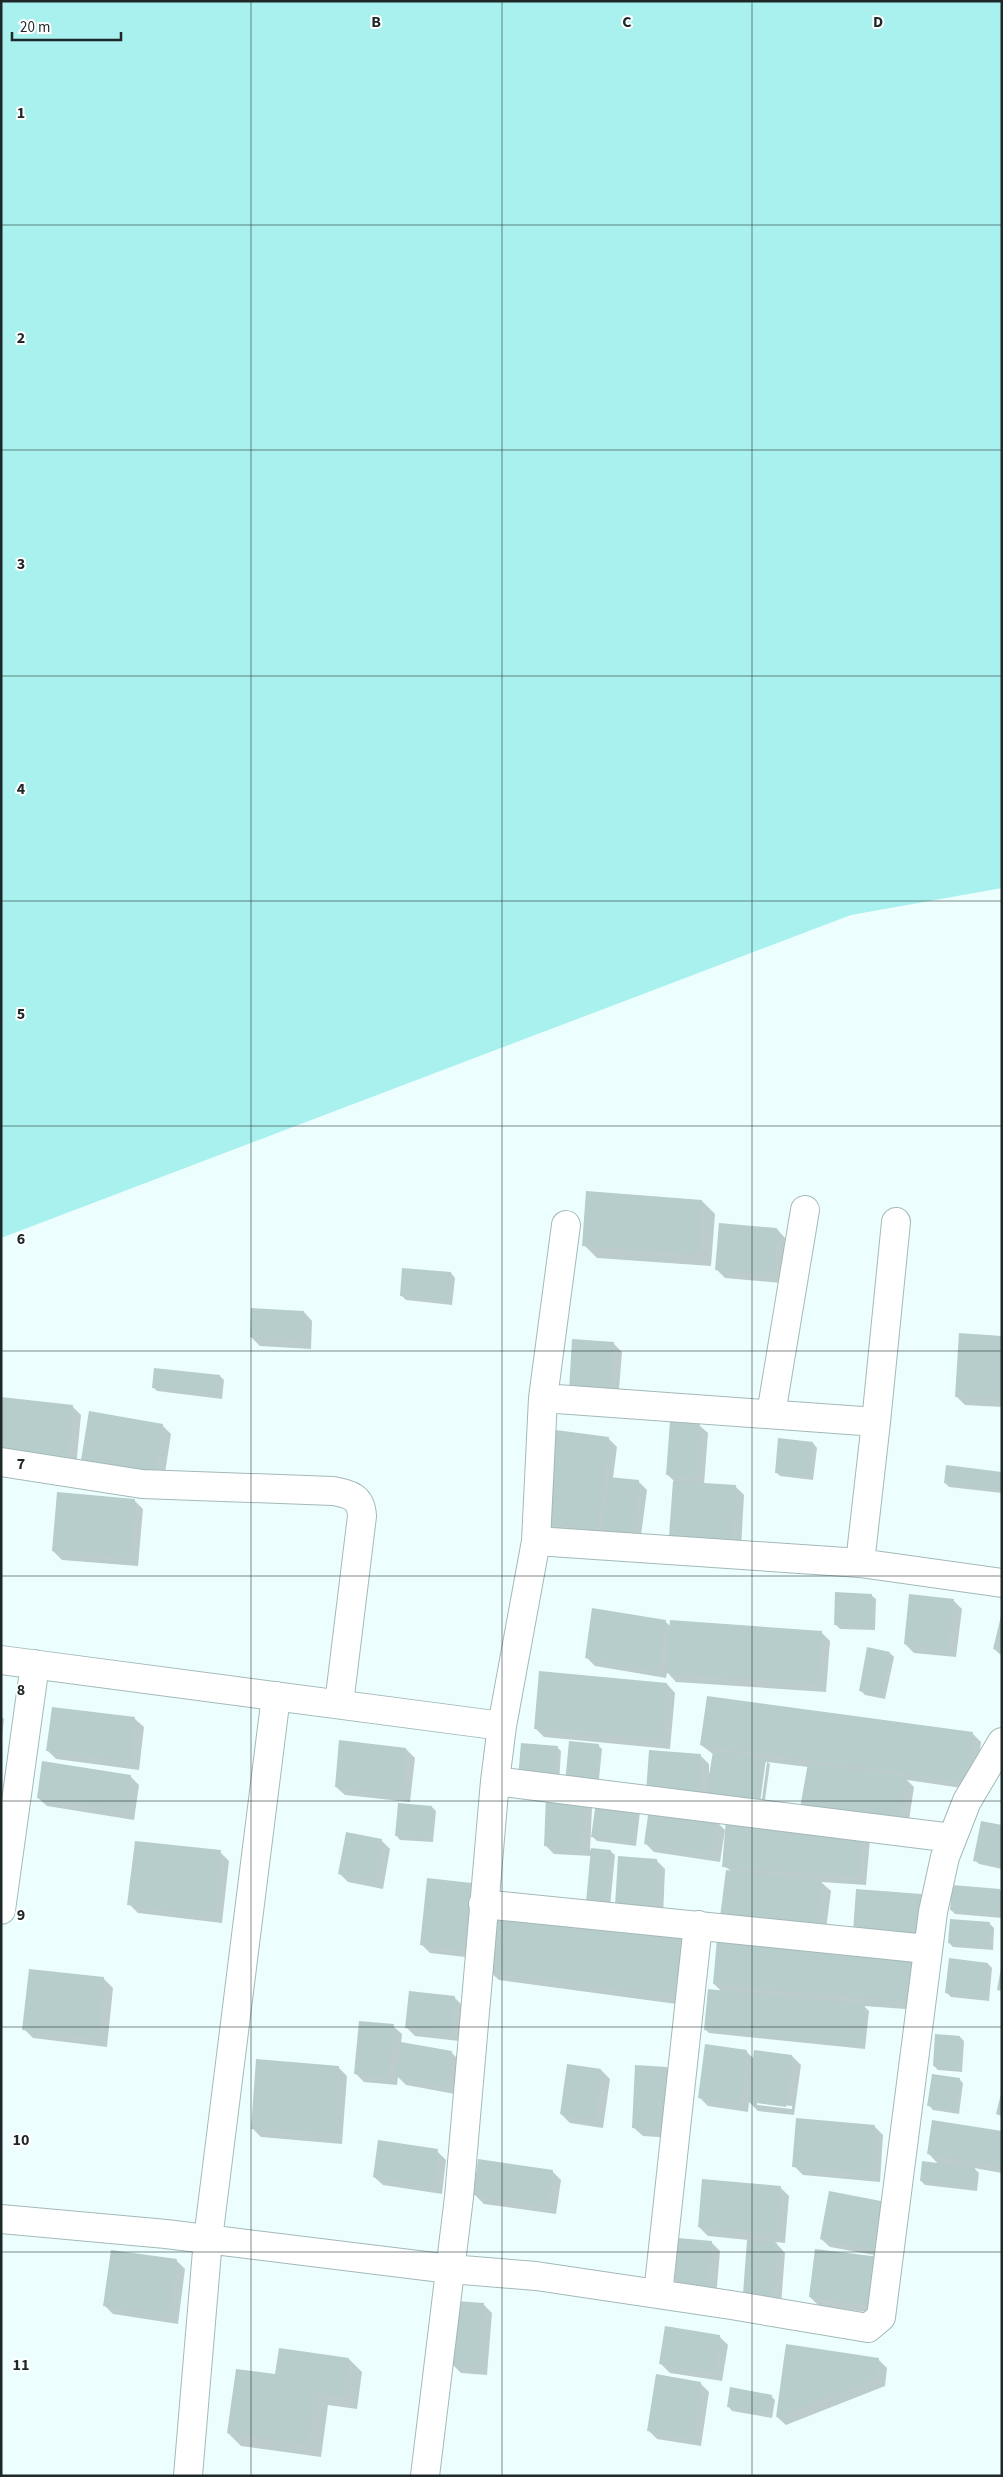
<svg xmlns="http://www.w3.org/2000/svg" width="1003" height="2477" font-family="'Source Sans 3',sans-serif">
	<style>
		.green { fill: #a8f1ef }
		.shadow { fill: #0003; fill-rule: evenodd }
		.building { fill: #b7cdcc }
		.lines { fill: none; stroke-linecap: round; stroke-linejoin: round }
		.street-casing { stroke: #a3b9b8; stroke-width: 30 }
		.street { stroke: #fff; stroke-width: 28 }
		.grid { fill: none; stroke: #1f2828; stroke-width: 1; stroke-opacity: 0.55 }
		.grid-label { font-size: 16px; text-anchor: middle; font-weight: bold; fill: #1f2828; stroke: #fff; stroke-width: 4; stroke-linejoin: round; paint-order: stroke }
	</style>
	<rect width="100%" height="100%" fill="#ecfffe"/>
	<path class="green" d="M1,1H1002V888L851,915L1,1238Z"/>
	<path class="shadow" d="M702,1201L715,1214L711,1266L597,1258L584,1245Z
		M777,1229L785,1238L782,1283L725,1278L716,1269Z
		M451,1273L455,1278L452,1305L406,1300L402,1296Z
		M304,1312L312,1321L311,1349L260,1346L251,1337Z
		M1002,1337V1407L965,1405L956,1396Z
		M613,1343L622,1352L618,1402L579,1399Z
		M220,1376L224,1380L222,1399L157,1391L153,1387Z
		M72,1406L81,1415L76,1468L1,1461Z
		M162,1425L171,1434L164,1480L91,1468L82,1459Z
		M699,1425L708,1433L704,1485L736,1487L744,1495L741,1548L680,1544L671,1535L674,1481L667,1474Z
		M608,1438L617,1447L613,1478L638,1481L647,1490L640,1543L548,1531L539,1522Z
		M813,1443L817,1448L813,1480L780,1476L776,1472Z
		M1002,1473V1493L949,1487L945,1483Z
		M134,1500L143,1509L138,1566L62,1560L53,1551Z
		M871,1595L876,1599L875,1630L840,1629L836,1625Z
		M953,1600L962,1609L956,1657L914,1653L905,1644Z
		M1002,1618V1656L994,1649Z
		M665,1621L671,1627L821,1632L830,1641L826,1692L676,1682L667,1672L666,1678L595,1666L586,1657Z
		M890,1653L894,1657L885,1699L865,1695L860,1690Z
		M667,1684L675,1693L670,1749L544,1737L535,1728Z
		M1,1716L4,1719L1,1746Z
		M135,1719L144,1727L139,1770L56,1759L48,1751Z
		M972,1733L981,1742L975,1790L907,1780L914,1787L907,1833L808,1767L767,1762L770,1764L764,1807L761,1806L767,1762H765L758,1806L656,1802L700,1755L709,1764V1773H711L713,1754L701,1745Z
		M598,1745L602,1749L598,1789L571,1786Z
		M557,1747L561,1751L559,1784L524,1782Z
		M406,1749L415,1758L410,1802L345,1795L336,1787Z
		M130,1776L139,1785L134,1820L47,1806L38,1798Z
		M583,1799L592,1808L590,1850L610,1851L615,1855L610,1907L592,1906L591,1856L554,1854L545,1845Z
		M597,1803L640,1812L636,1846L597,1841L593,1837Z
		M432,1807L436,1811L433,1842L400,1840L396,1835Z
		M715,1820L725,1830L720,1862L654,1852L645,1843Z
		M727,1820L870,1839L866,1885L821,1882L831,1891L825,1937L724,1866Z
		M1002,1827V1869L979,1864L975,1860Z
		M381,1840L390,1849L383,1889L348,1882L339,1873Z
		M220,1852L229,1861L222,1923L138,1913L129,1904Z
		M656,1860L665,1869L663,1917L625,1914Z
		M472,1885L480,1893L474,1958L430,1953L421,1944Z
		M1000,1890L1002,1892V1918L955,1914L951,1910Z
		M990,1924L994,1928L993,1950L953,1947L949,1943Z
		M682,1939L684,2005L499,1980L490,1972Z
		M914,1957L919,2010L864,2006L869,2011L865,2049L709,2033L705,2029L722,1992L714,1984Z
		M988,1964L992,1968L989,2001L951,1997L947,1993Z
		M30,1970L104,1979L113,1988L107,2047L33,2038L24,2029Z
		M454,1997L463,2006L459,2041L415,2036L406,2027Z
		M393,2026L402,2034L401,2044L451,2052L460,2061L455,2094L406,2085L398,2077L397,2085L364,2082L355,2073Z
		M960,2037L964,2041L962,2072L938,2070L934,2066Z
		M746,2051L754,2059L792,2056L801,2065L794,2115L758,2111L749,2102L748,2112L708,2106L699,2097ZM757,2102L792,2106V2109L757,2105Z
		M338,2067L347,2076L342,2144L261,2137L252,2128Z
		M667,2068L675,2077L673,2138L643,2136L634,2128Z
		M601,2070L610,2079L603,2128L570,2123L561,2114Z
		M959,2079L963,2083L959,2114L933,2110L929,2105Z
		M875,2127L883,2135L880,2182L803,2175L794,2166Z
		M1002,2132V2173L974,2168L979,2173L977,2191L925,2185L921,2181L939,2165L929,2154Z
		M437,2151L446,2160L442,2194L383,2185L374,2177Z
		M552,2171L561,2180L556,2214L484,2204L475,2195Z
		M780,2187L789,2196L785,2243L775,2242L785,2253L781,2305L744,2294L748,2240L708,2236L699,2227Z
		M886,2203L882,2314L819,2306L810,2297L874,2255L830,2247L821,2239Z
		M711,2242L720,2251L716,2298L684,2295Z
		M177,2261L185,2269L178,2324L113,2314L104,2305Z
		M483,2304L492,2313L487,2375L461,2373L452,2364Z
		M719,2336L728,2345L722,2381L670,2373L661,2364Z
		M787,2345L878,2359L887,2368L885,2386L786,2425L777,2417Z
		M349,2359L362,2372L357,2409L328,2405L321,2457L241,2446L228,2433L276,2376Z
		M700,2383L709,2392L701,2446L657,2439L648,2430Z
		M771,2396L775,2400L772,2418L732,2411L728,2406Z"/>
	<path class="building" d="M586,1191L702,1200L698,1254L582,1246Z
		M719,1223L777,1228L773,1275L715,1270Z
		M402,1268L451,1272L449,1301L400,1296Z
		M251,1308L304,1311L302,1340L250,1337Z
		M959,1333L1002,1336V1399L955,1397Z
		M572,1339L614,1342L610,1393L569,1391Z
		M154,1368L220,1375L219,1395L152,1388Z
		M1,1397L73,1405L67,1460L1,1453Z
		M89,1411L163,1424L155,1472L81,1460Z
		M670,1421L700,1423L696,1477L666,1475Z
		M548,1429L609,1437L598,1530L537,1523Z
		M778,1438L813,1442L810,1477L775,1473Z
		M946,1465L1002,1472V1490L944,1483Z
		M609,1477L639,1480L632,1535L602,1531Z
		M673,1481L736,1485L732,1540L669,1536Z
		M57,1492L135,1499L130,1558L52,1551Z
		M835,1592L872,1594L871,1626L834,1625Z
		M909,1594L954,1599L948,1649L904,1644Z
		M592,1608L666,1620L658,1670L585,1658Z
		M1001,1616H1002V1651L993,1649Z
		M670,1620L822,1631L818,1684L666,1673Z
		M867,1647L890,1652L881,1695L859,1691Z
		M539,1671L667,1683L662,1740L534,1729Z
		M707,1696L973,1732L967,1782L700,1745Z
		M52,1707L135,1717L130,1761L46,1751Z
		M339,1740L406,1748L402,1794L335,1787Z
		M569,1741L599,1744L595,1785L565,1783Z
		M521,1743L558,1746L555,1781L518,1778Z
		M649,1750L701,1754L698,1797L646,1793Z
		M713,1751L766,1759L760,1803L706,1795Z
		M42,1761L131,1775L126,1811L37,1798Z
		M808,1763L906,1777L899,1824L800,1808Z
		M546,1796L583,1798L581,1848L544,1846Z
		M596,1802L637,1807L632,1843L591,1837Z
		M398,1803L432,1806L429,1839L395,1836Z
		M649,1808L716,1819L711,1854L644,1844Z
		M726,1819L861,1829L858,1877L722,1867Z
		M981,1821L1002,1825V1853L999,1866L973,1861Z
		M346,1832L382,1839L374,1881L338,1874Z
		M135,1841L221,1850L214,1915L127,1905Z
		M591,1848L611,1850L606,1903L586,1902Z
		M618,1856L657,1859L654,1908L615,1906Z
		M726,1870L822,1881L816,1928L720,1917Z
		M427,1878L472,1883L465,1950L420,1945Z
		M952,1885L1000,1889L998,1914L950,1910Z
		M856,1889L922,1894L918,1938L853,1932Z
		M496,1913L683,1938L675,1996L488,1972Z
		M950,1919L990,1922L989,1946L948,1943Z
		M717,1938L914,1955L910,2002L713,1984Z
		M949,1958L988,1963L985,1998L945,1993Z
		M1001,1968H1002V1991L997,1990Z
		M29,1969L104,1977L98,2038L22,2030Z
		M708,1989L865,2005L861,2046L704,2030Z
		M409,1991L455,1996L451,2033L405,2028Z
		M359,2021L394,2024L388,2077L354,2074Z
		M935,2034L960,2036L958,2069L933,2066Z
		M401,2042L452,2051L446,2086L396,2077Z
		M705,2044L747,2050L740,2104L698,2098Z
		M754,2050L792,2055L786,2107L748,2102Z
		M256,2059L339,2066L334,2135L251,2129Z
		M567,2064L601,2069L594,2120L560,2114Z
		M635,2065L667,2067L665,2129L632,2128Z
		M932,2074L960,2078L955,2110L927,2106Z
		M1001,2094H1002V2116L996,2114Z
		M796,2118L875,2125L871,2174L792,2167Z
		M932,2120L1002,2131V2166L927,2154Z
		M378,2140L438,2149L433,2186L373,2177Z
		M478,2159L553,2170L548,2206L473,2195Z
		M922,2161L975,2168L973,2187L920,2181Z
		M702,2179L781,2186L776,2235L698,2227Z
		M829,2191L886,2202L878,2250L820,2239Z
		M678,2238L712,2241L707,2289L674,2287Z
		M747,2240L777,2243L773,2296L743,2294Z
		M815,2249L880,2257L873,2306L809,2297Z
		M111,2250L177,2259L169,2315L103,2306Z
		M456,2301L484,2303L479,2367L450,2365Z
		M665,2326L720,2335L714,2373L659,2364Z
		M786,2344L879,2358L877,2377L776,2417Z
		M279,2348L349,2358L344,2397L315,2393L308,2445L227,2433L236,2369L275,2374Z
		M656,2374L701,2382L692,2438L647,2431Z
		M730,2387L772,2395L768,2414L727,2407Z"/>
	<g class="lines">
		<defs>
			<path id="street" d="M543,1398L876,1422
				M771,1414L805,1210
				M1,1462L142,1484L333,1491C350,1494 361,1497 362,1516L339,1704
				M536,1541L860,1563L1002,1583
				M860,1563L876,1422L896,1222
				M1,1660L502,1726
				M495,1781L952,1838
				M483,1904L927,1949
				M1,1910L35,1664
				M1,2219L166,2234L450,2269L536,2276L731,2305L868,2328L881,2317L933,1912L945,1857L967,1801L1002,1742
				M658,2294L698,1925
				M188,2476L208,2239L276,1696
				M425,2476L459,2197L495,1781L502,1726L536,1541L543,1398L566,1225"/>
		</defs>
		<use href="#street" class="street-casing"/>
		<use href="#street" class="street"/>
	</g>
	<path class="grid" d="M251,1V2476M502,1V2476M752,1V2476M1,225H1002M1,450H1002M1,676H1002M1,901H1002M1,1126H1002M1,1351H1002M1,1576H1002M1,1801H1002M1,2027H1002M1,2252H1002"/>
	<g class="grid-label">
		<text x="376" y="27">B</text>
		<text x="627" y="27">C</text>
		<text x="878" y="27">D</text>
		<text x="21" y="118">1</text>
		<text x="21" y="343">2</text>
		<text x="21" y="569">3</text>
		<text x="21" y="794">4</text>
		<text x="21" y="1019">5</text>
		<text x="21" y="1244">6</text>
		<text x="21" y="1469">7</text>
		<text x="21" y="1695">8</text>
		<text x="21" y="1920">9</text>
		<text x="21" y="2145">10</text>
		<text x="21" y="2370">11</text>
	</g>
	<rect width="1003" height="2477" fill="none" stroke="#1f2828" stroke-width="5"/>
	<path d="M12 32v8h109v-8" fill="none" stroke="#1f2828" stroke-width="2.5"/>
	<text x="20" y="32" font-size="15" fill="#1f2828" stroke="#ffffff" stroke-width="4" paint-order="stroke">20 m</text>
</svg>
